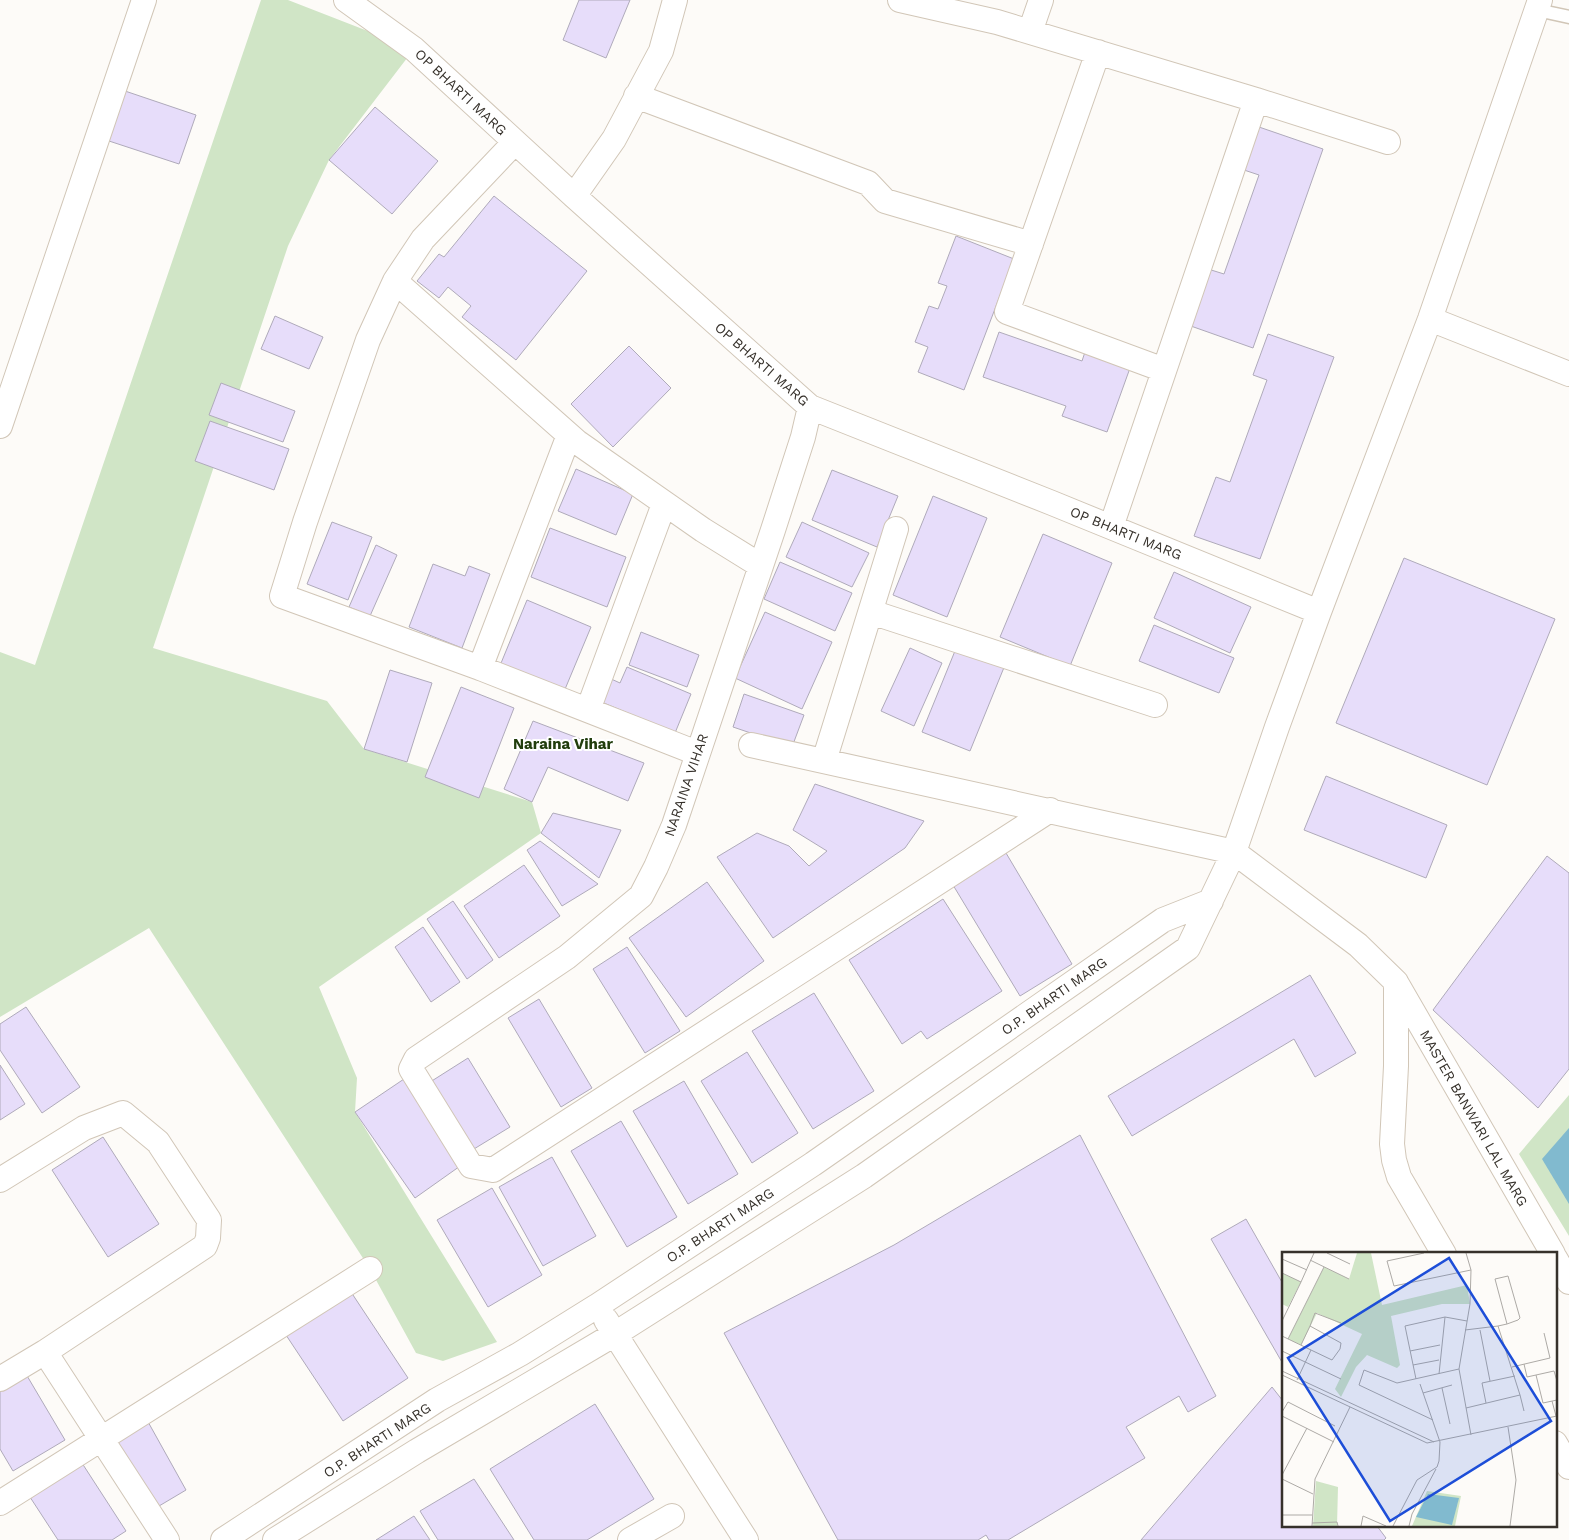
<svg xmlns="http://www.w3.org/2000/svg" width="1569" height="1540" font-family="'Work Sans',sans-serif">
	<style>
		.green { fill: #d0e5c6 }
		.water { fill: #81bacf }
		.building { fill: #e7ddfa; stroke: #afaaba }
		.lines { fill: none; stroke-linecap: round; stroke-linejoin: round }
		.lane-casing { stroke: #d1c6b7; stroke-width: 15 }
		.street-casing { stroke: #d1c6b7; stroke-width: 26 }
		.lane { stroke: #fff; stroke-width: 12 }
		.street { stroke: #fff; stroke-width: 24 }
		.labels { text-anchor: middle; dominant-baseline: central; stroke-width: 4; stroke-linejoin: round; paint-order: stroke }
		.street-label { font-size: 14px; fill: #36312b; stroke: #fff }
		.neighbourhood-label { font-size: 15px; font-weight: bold; fill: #213d0d; stroke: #fff }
		.inset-road { fill: none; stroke: #adaaa6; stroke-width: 1 }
		.view { fill: #1d4ed8; fill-opacity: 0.15; stroke: #1d4ed8; stroke-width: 2.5 }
		.inset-edge { fill: none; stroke: #36312b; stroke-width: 2.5 }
	</style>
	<rect width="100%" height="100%" fill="#fdfbf8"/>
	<path class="green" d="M261,0H288L414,49L329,160L288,246L153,648L327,701L364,749L532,802L541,833L319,987L357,1078L355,1112L497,1342L443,1361L416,1353L370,1269L149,928L0,1017V652L35,665Z
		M1569,1095V1236L1519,1154Z"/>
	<path class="water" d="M1569,1128V1204L1542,1159Z"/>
	<path class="building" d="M579,0H630L606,58L563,40Z
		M125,91L196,115L179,164L109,141Z
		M375,107L438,161L392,214L329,160Z
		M1259,127L1323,149L1253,348L1188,325L1208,269L1224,274L1259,175L1244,170Z
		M494,196L587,271L516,360L462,317L471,306L448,287L439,298L417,281L439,254L444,257Z
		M956,236L1014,259L964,390L918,372L928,347L915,342L929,306L938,309L947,286L938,283Z
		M275,316L323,337L309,369L261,349Z
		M999,332L1082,361L1085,352L1130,368L1107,432L1062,416L1066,406L983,377Z
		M1268,334L1334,357L1260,559L1194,536L1216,477L1230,482L1267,380L1253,375Z
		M629,346L671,388L613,447L571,404Z
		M221,383L295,411L283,442L209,415Z
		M210,421L289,449L274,490L195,461Z
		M576,469L633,494L616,535L558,511Z
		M832,470L898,496L877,547L812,520Z
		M933,496L987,518L947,617L893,595Z
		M332,522L372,537L348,600L307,584Z
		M802,522L869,553L852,587L786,557Z
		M550,528L626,557L607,607L531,577Z
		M1043,534L1112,563L1070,666L1000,637Z
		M376,545L397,555L370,616L349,607Z
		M1404,558L1555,619L1487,785L1336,723Z
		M780,562L852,593L835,631L764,599Z
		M433,564L465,576L469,566L490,574L462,648L409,627Z
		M1174,572L1251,607L1230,653L1154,618Z
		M527,600L591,627L563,694L499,668Z
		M765,612L832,642L802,709L735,678Z
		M1154,625L1234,658L1219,693L1139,661Z
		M641,632L699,655L687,687L629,665Z
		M957,646L1005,665L970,751L922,732Z
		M910,648L942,663L914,726L881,711Z
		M627,667L691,694L675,733L599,701L609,678L620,683Z
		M390,670L432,683L407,762L364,749Z
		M461,687L514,708L479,798L425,777Z
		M744,694L804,715L792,747L733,727Z
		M533,721L644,763L628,801L548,767L532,802L504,789Z
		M1326,776L1447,825L1426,878L1304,830Z
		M815,784L924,821L905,848L773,938L717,857L757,833L789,846L809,866L827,851L793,830Z
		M553,813L621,830L599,878L541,833Z
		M540,841L598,884L562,906L527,850Z
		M1006,853L1072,964L1020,996L953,885Z
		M1547,856L1569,873V1069L1538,1108L1433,1010Z
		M524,865L560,916L499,958L464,906Z
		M707,882L764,961L686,1017L629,938Z
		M943,899L1002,991L927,1039L921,1031L902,1044L849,960Z
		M453,901L493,960L467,979L427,919Z
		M423,927L460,982L431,1002L395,947Z
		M627,947L680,1031L645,1053L593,969Z
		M1310,975L1356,1053L1315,1077L1294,1039L1132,1136L1108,1096Z
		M814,993L874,1091L813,1129L752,1031Z
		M539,999L592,1088L561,1107L508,1018Z
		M26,1007L80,1087L42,1113L0,1050V1024Z
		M747,1052L798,1133L752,1163L701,1081Z
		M468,1058L510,1127L469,1152L427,1084Z
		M0,1065L25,1104L0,1120Z
		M404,1079L463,1164L415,1198L355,1112Z
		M684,1081L738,1174L688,1204L633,1111Z
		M621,1121L677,1217L627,1247L571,1151Z
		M1080,1135L1216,1396L1188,1412L1179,1396L1126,1427L1145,1458L1008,1540H989L986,1535L978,1540H838L724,1333L894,1245Z
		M103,1137L159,1224L108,1257L52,1170Z
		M552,1157L596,1236L543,1266L499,1187Z
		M492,1188L542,1275L488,1307L437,1220Z
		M1246,1219L1283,1284V1364L1211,1239Z
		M349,1289L408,1378L343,1421L284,1332Z
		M23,1369L65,1440L13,1471L0,1449V1383Z
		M1272,1387L1283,1401V1526H1377L1386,1538L1384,1540H1141Z
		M595,1404L654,1499L587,1540H534L490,1469Z
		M147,1420L186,1490L154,1509L114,1438Z
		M80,1460L126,1531L112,1540H58L28,1494Z
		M474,1479L514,1540H438L420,1511Z
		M414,1516L430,1540H376Z"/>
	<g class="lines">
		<defs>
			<path id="lane" d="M1537,10L1569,17"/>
			<path id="street" d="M346,0L414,49L574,196L810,407L1052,503L1319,612
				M900,0L997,22L1256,100L1111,527
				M1030,32L1041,0
				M1098,52L1007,312L1164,370
				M636,96L868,183L885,201L1031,244
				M1256,100L1388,142
				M515,142L423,239L395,281L368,340L305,522L282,596L480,668L697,753
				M574,196L614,139L661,51L675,0
				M395,281L577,442L703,530L761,566
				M1430,319L1569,374
				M810,407L803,437L773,530L674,825L656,867L641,896L567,957L416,1059L411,1069L471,1166L493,1170L1050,810
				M0,426L144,0
				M871,612L1155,705
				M480,668L569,435
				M588,710L664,504
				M751,745L1234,852L1358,945L1396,982V1066L1392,1144L1394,1160L1399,1177L1444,1254
				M824,761L896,529
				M1397,984L1553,1254
				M0,1180L84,1128L123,1113L158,1142L209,1220L208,1238L205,1246L45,1352L167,1540
				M1555,1258L1569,1282
				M606,1320L746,1540
				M0,1379L45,1352
				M1555,1443L1569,1467
				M0,1503L370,1269
				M223,1540L437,1400L520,1354L597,1306L813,1164L1163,920L1211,901
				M275,1540L417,1451L615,1334L864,1176L1188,948L1234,852L1277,727L1319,612L1430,319L1540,0
				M630,1540L672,1516"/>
		</defs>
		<use href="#lane" class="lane-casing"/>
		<use href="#street" class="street-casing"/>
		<use href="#lane" class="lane"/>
		<use href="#street" class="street"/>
	</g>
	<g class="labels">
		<g class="street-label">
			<text transform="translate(461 92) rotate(43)">OP BHARTI MARG</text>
			<text transform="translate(762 364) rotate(41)">OP BHARTI MARG</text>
			<text transform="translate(1126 533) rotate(22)">OP BHARTI MARG</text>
			<text transform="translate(686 785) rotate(-71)">NARAINA VIHAR</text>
			<text transform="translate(1054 996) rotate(-35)">O.P. BHARTI MARG</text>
			<text transform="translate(1474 1118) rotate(60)">MASTER BANWARI LAL MARG</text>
			<text transform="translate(720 1225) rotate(-33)">O.P. BHARTI MARG</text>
			<text transform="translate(377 1440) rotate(-33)">O.P. BHARTI MARG</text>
		</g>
		<g class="neighbourhood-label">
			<text x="563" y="744">Naraina Vihar</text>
		</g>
	</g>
	<g transform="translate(1282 1252)">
		<rect width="275" height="275" fill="#fdfbf8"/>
		<path d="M75,1H89L100,53L185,33L188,52H160L109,64L118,113L115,116L85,103L74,115L59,145L53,137L80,82L35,61L19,93L6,87L42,15L67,27ZM0,21L19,30L6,55L0,52ZM34,229L56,235L55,274H31ZM145,239L179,244L173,274H130Z" fill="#d0e5c6"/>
		<path d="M146,242L177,246L170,273L134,265Z" fill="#81bacf"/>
		<path class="inset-road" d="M45,1L68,12M142,1L105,9L112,34L189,18M184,1L189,18L188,52L177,117L189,183M0,7L25,18M28,8L67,27M0,21L19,30L32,1M0,69L19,30M216,74L225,72L236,68L238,66L226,24L213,27L225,72M183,78L216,74L238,143L184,156M198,78L208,129M0,84L29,98M6,87L42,15M19,93L28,74M0,99L59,127M128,99L158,93M242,112L245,125L254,123M131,113L157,108M230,115L268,106L262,81M0,119L152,190M157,122L163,65M0,123L145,191L275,164M134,127L123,74L163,65L185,69M15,128L29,98L50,108L58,97L59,91L28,74L33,61L59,71M275,129L272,119L254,123L261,151L275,148M160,136L168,172M141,141L170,133M238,143L242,159M270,149L274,164M204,151L200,131L233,124M0,160L6,150L53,174M0,164L52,190M151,168L77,133L82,118L115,131L177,117M226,175L234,228L228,274M0,223L25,176M0,227L31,242M0,263H30M30,271L55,270L56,274M30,274L33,227L68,155M79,274L81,264L104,274M111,274L135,228L155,215L157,209L158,190L138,132M127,274L130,262L154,217"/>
		<path class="view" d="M167,6L269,169L108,269L6,106Z"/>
		<rect width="275" height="275" class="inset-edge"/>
	</g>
</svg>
